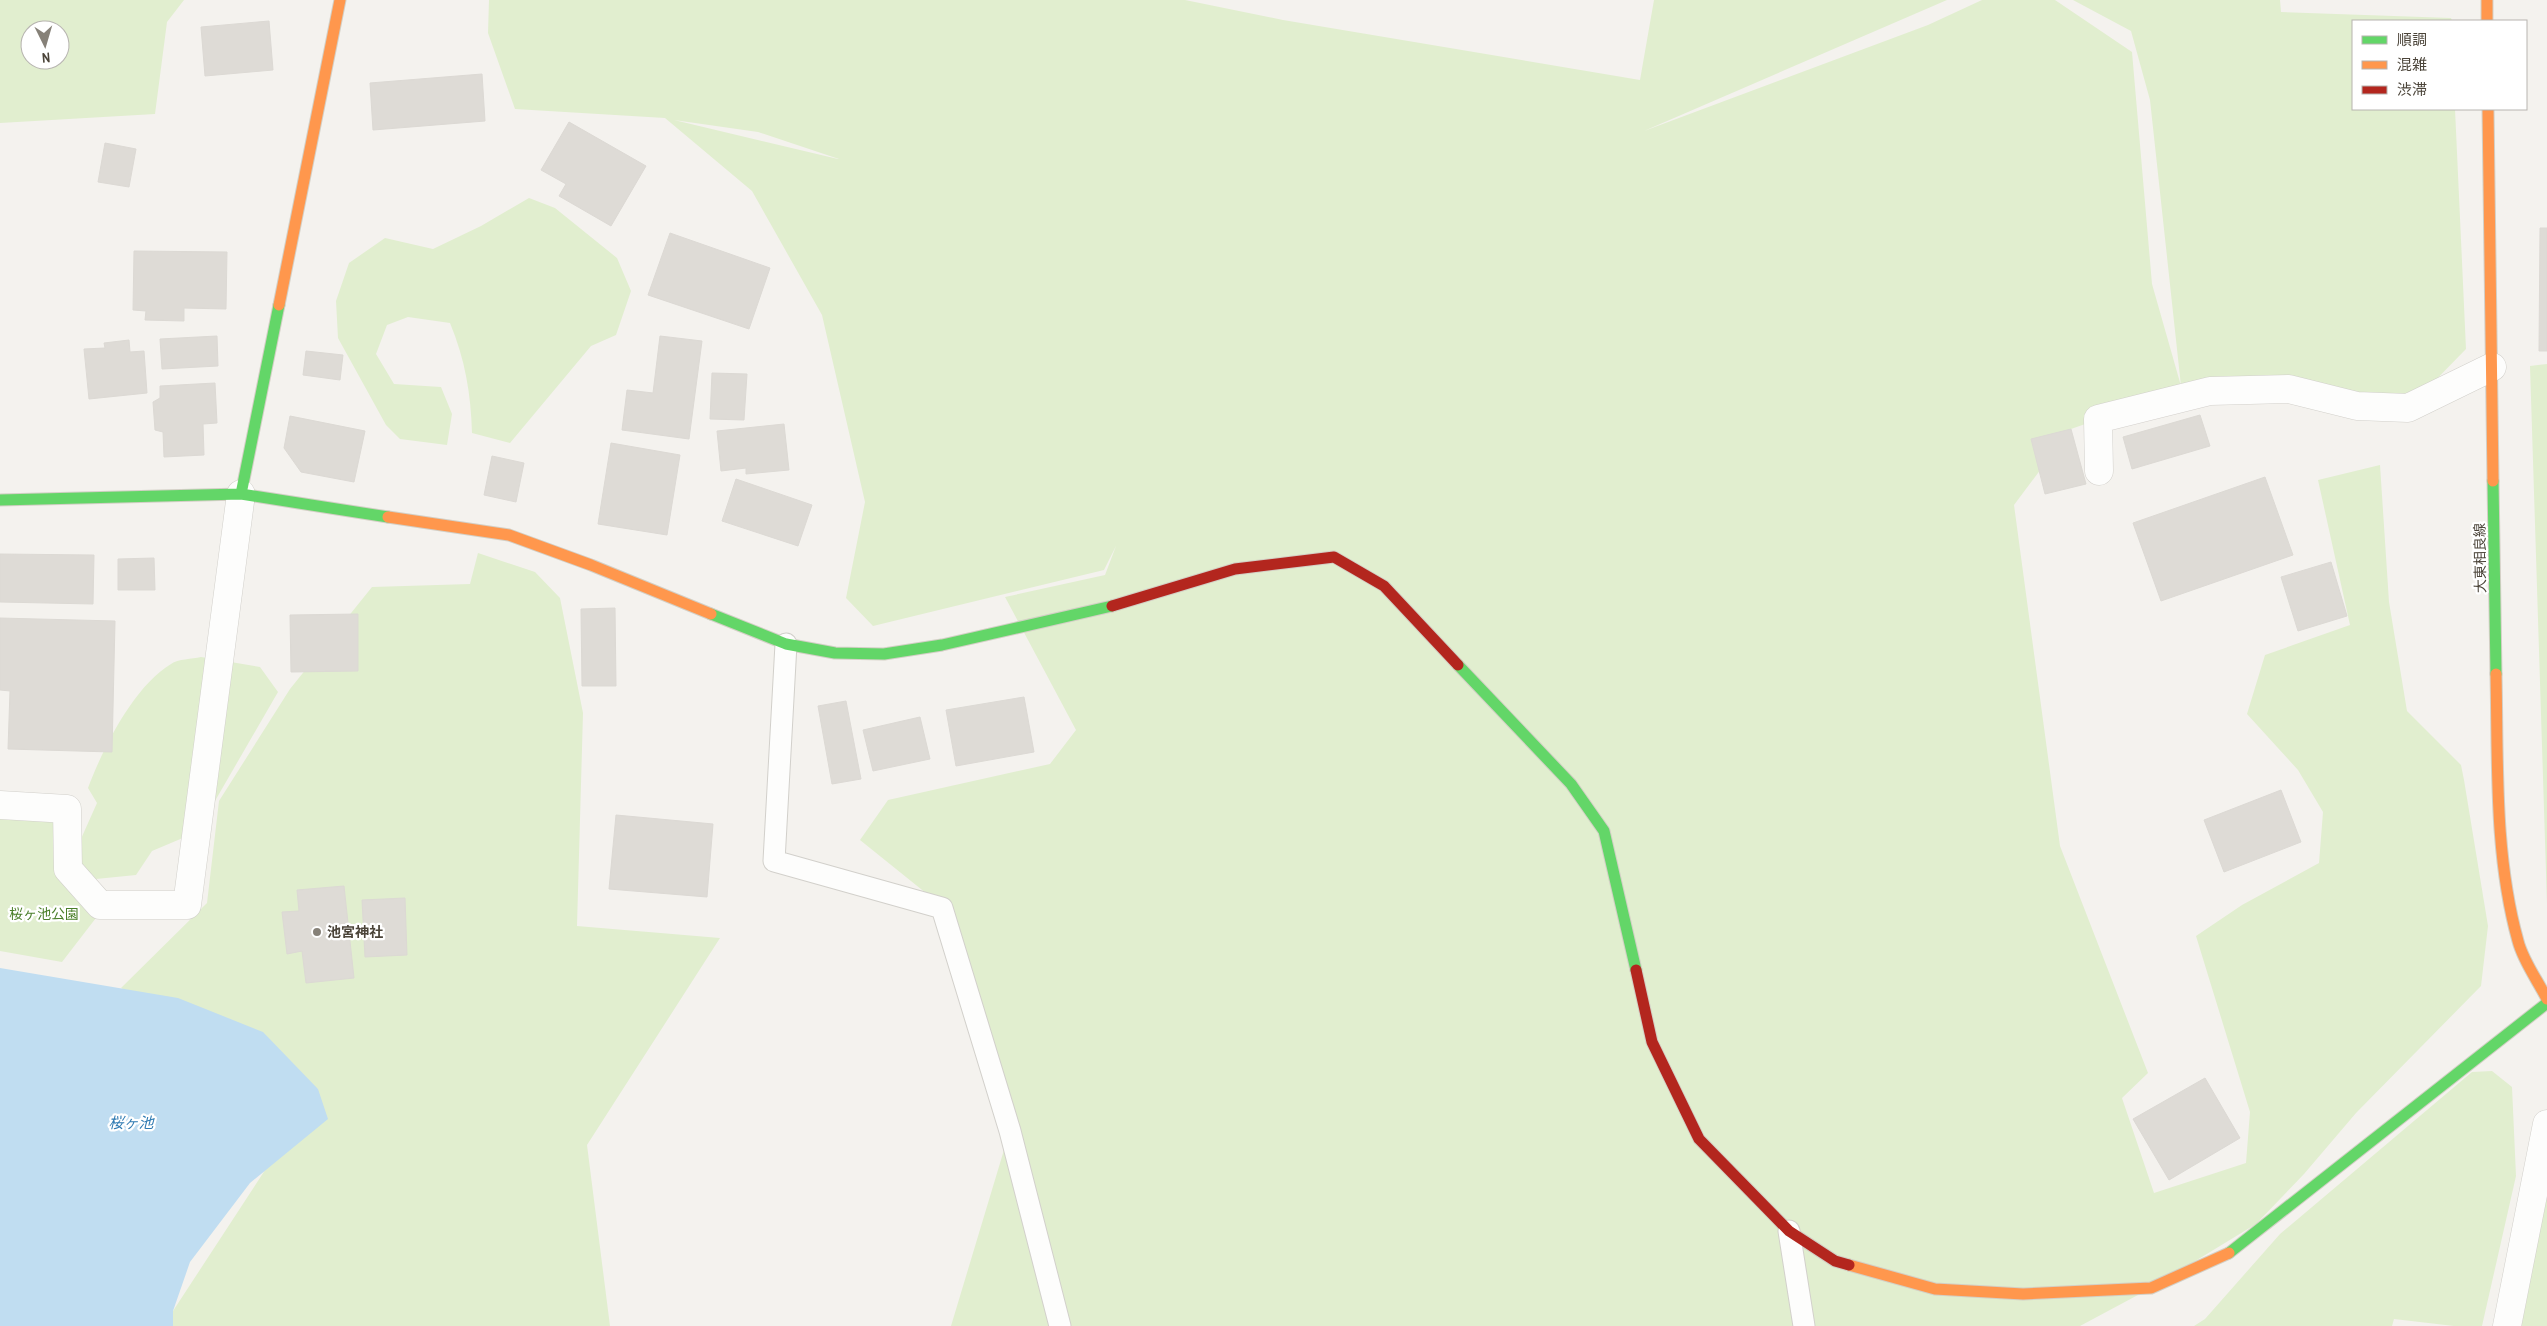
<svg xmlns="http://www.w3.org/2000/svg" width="2547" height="1326" font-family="'Archivo Narrow','Noto Sans JP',sans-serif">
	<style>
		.green { fill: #e1eecf; fill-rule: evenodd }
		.water { fill: #c0ddf1 }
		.building { fill: #dedbd6; stroke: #dcd9d4 }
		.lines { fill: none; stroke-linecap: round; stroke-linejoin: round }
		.lane-casing { stroke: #d2d0cb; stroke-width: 23 }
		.street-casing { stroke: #d2d0cb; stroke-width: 29 }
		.fast-casing { stroke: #d3cfc5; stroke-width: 13 }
		.slow-casing { stroke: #d3cfc5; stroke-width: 13 }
		.jam-casing { stroke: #d3cfc5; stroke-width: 13 }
		.lane { stroke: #fdfdfc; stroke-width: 21 }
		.street { stroke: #fdfdfc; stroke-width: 28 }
		.fast { stroke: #63d668; stroke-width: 11 }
		.slow { stroke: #ff974d; stroke-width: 11 }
		.jam { stroke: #b3261e; stroke-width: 11 }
		.poi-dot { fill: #868178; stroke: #fff; stroke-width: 2 }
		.labels { text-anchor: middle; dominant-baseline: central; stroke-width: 4.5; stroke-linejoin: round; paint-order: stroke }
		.street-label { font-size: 14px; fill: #4b4439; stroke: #fff }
		.park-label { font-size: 14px; fill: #4a7f2a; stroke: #fff }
		.poi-label { font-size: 14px; font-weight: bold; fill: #4b4439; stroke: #fff; text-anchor: start }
		.water-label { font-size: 15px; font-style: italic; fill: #2e7ab2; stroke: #fff }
	</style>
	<rect width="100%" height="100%" fill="#f4f2ee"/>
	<path class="green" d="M0,0H184L167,22L155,114L0,123ZM30,30H60V60H30Z
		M489,0H1185L1283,20L1640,80L1654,0H1947L1644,131L1928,25L1982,0H2055L2132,52L2152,284L2181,386L2150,100L2131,31L2073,0H2280L2281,12L2451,18L2452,21H2353V109H2455L2466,349L2421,395L2182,390L2071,429L2014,505L2060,846L2148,1073L2122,1098L2154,1193L2246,1163L2250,1112L2196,936L2242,905L2319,863L2323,812L2298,770L2247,714L2265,655L2350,625L2318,480L2380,465L2389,602L2407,711L2461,765L2464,780L2488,926L2481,986L2356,1113L2304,1174L2256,1224L2151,1288L2080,1326H951L1010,1130L947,910L860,840L888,800L1050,764L1076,730L1005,597L1105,575L1116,546L1104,570L873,626L846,598L865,502L822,315L752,191L665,118L515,109L488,33ZM674,120L758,132L839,159H838Z
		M529,198L555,208L617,258L631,291L616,335L591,346L510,443L472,433C471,394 465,359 450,323L408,317L387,325L376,354L394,384L441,387L452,414L447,445L400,439L386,425L338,338L336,301L349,263L385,238L433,249L481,226Z
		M2547,364V904L2530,366Z
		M478,553L535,572L560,598L583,713L577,926L720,938L587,1145L610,1326H170L173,1311L318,1089L121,988L207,903L219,801L290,689L372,587L470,584Z
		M201,657L260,667L278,692L197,832L152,851L136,875L86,880L76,850L97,803L88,788C103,748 134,686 171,664C178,659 192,659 201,657Z
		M0,805L61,809L99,914L62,962L0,951Z
		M2492,1071L2512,1087L2516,1176L2482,1326H2454L2394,1319L2392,1326H2194L2205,1319L2280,1234L2472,1072Z
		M2547,1184V1326H2517Z"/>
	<path class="water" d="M0,968L178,998L263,1032L318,1089L328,1119L250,1183L190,1262L173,1311V1326H0Z"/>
	<path class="building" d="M269,21L273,70L205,76L201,27Z
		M482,74L485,121L373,130L370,83Z
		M569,122L646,166L611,226L559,196L566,184L541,170Z
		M105,143L136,149L129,187L98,182Z
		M2540,228H2547V351H2539Z
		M670,233L770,268L749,329L648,295Z
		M134,251L227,252L226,309L184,308V321L145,320L146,311L133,310Z
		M217,336L218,366L162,369L160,339Z
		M660,336L702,341L689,439L622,430L627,390L653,393Z
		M129,340L130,352L144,351L147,393L89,399L84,349L105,348L104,343Z
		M306,351L343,355L340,380L303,375Z
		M712,373L747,374L744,420L710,419Z
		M215,383L217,423L203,424L204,455L164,457L163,432L155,430L153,402L160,398V386Z
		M2200,415L2210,446L2132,469L2123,437Z
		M290,416L365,431L354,482L301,472L284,448Z
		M784,424L789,470L746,474V468L721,471L717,431Z
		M2071,429L2086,484L2045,494L2031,439Z
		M611,443L680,455L667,535L598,524Z
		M492,456L524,463L516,502L484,495Z
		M2265,477L2293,555L2161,601L2133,523Z
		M736,479L812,505L798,546L722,521Z
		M0,554L94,555L93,604L0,602Z
		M154,558L155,590H118V559Z
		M2331,562L2347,616L2298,631L2281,577Z
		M615,608L616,686H582L581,609Z
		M358,614V671L291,672L290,615Z
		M0,618L115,621L112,752L8,749L10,691L0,690Z
		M1024,697L1034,752L956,766L946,710Z
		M846,701L861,779L832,784L818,706Z
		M920,717L930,759L873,771L863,730Z
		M2281,790L2301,842L2224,872L2204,820Z
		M616,815L713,824L707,897L609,889Z
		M344,886L354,978L306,983L302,951L287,954L282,912L299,911L297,890Z
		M405,898L407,955L365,957L362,900Z
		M2205,1078L2240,1138L2169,1180L2133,1119Z"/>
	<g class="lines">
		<defs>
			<path id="lane" d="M786,644L774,861L942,908L1010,1131L1060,1326
				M1789,1231L1804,1326"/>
			<path id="street" d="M2099,471L2098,419L2210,391L2289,389L2357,406L2408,408L2492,367
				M0,805L67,809L68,869L100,905H187L241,494
				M2507,1326L2547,1124"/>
			<path id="fast" d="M2493,481L2496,674
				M241,494L279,305
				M0,500L241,494L388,517
				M711,614L786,644L835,653L884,654L942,645L1112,606
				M1458,665L1571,784L1604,831L1636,970
				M2229,1253L2547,1003"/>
			<path id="slow" d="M2487,0V21
				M2488,109L2493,481
				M279,305L340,0
				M388,517L509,535L591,565L711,614
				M2496,674C2498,762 2494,855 2518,941C2523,961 2538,981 2547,999
				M1849,1265L1935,1289L2023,1294L2151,1288L2229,1253"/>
			<path id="jam" d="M1112,606L1235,569L1334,557L1384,586L1458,665
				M1636,970L1652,1042L1699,1139L1789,1231L1835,1261L1849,1265"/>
		</defs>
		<use href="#lane" class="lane-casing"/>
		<use href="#street" class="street-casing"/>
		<use href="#fast" class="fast-casing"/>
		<use href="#slow" class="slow-casing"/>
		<use href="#jam" class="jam-casing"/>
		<use href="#lane" class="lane"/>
		<use href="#street" class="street"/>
		<use href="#fast" class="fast"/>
		<use href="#slow" class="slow"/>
		<use href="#jam" class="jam"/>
	</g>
	<circle class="poi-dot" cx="317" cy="932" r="5"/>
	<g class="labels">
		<g class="street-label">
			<text transform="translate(2480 558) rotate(-91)">大東相良線</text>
		</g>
		<g class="park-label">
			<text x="44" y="914">桜ヶ池公園</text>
		</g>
		<g class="poi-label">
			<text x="327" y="932">池宮神社</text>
		</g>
		<g class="water-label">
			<text x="131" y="1122">桜ヶ池</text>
		</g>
	</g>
	<rect x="2352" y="20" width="175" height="90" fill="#ffffff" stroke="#b7b4b0"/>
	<rect x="2362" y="36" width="25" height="8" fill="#63d668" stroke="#b7b4b0"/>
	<text x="2397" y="45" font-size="15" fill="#4b4439">順調</text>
	<rect x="2362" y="61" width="25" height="8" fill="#ff974d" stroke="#b7b4b0"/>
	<text x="2397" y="70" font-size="15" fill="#4b4439">混雑</text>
	<rect x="2362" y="86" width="25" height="8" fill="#b3261e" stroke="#b7b4b0"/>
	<text x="2397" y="95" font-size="15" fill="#4b4439">渋滞</text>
	<g transform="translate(45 45) rotate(175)"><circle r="24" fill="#ffffff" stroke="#b7b4b0"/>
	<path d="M0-4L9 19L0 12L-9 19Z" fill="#868178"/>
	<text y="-8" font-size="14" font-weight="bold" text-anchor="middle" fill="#4b4439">N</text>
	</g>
</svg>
